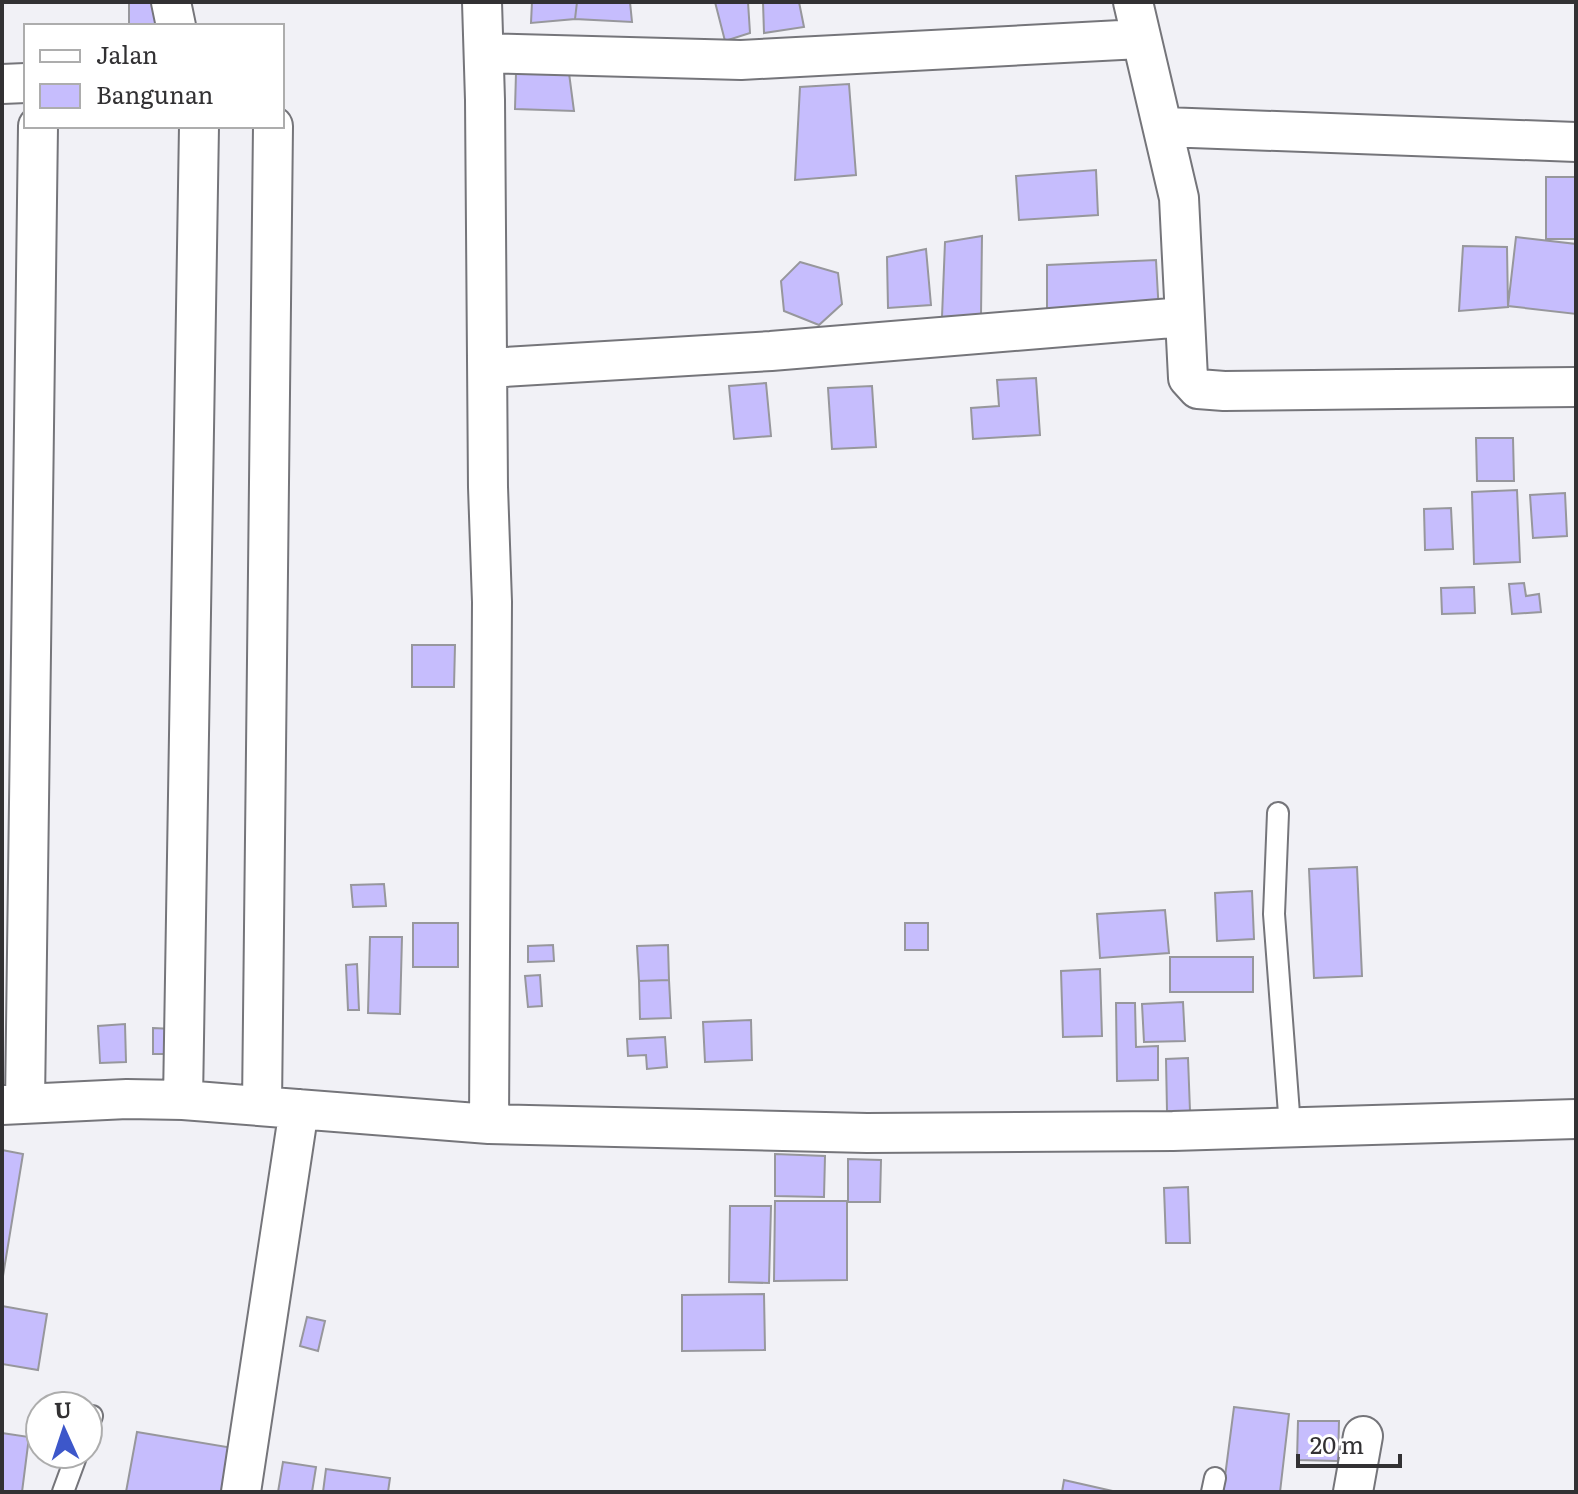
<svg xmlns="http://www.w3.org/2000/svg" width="1578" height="1494" font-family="Literata,serif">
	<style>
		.building { fill: #c6bdfd; stroke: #97979c; stroke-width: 2 }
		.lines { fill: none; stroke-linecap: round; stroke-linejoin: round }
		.service-casing { stroke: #75757a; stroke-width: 24 }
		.minor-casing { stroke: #75757a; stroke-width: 42 }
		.service { stroke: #fff; stroke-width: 20 }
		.minor { stroke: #fff; stroke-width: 38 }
	</style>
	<rect width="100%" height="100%" fill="#f1f1f6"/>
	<path class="building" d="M129,2H160L162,26H129Z
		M532,2H577L575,19L531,23Z
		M577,2H630L632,22L575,19Z
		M715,2H748L750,33L725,41Z
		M763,2H799L804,27L764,33Z
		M516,73H569L574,111L515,109Z
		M849,84L856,175L795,180L800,87Z
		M1096,170L1098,215L1019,220L1016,176Z
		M1546,177H1576V239H1546Z
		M982,236L981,316L942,317L945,242Z
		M1516,237L1576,244V314L1508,306Z
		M1463,246L1507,247L1508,307L1459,311Z
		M926,249L931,305L888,308L887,257Z
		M1156,260L1159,314H1047V265Z
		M800,262L838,273L842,304L819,325L784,311L781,281Z
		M1036,378L1040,435L973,439L971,408L999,406L997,380Z
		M766,383L771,436L734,439L729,386Z
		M872,386L876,447L832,449L828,388Z
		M1476,438H1513L1514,481H1477Z
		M1517,490L1520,562L1474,564L1472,492Z
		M1565,493L1567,536L1533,538L1530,495Z
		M1451,508L1453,549L1425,550L1424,509Z
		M1524,583L1526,596L1539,594L1541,612L1512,614L1509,584Z
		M1474,587L1475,613L1442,614L1441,588Z
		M412,645H455L454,687H412Z
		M1357,867L1362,976L1314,978L1309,869Z
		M384,884L386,906L353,907L351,885Z
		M1252,891L1254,939L1217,941L1215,893Z
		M1165,910L1169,953L1100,958L1097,914Z
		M413,923H458V967H413Z
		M905,923H928V950H905Z
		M370,937H402L400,1014L368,1013Z
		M553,945L554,961L528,962V946Z
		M668,945L669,980L639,981L637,946Z
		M1170,957H1253V992H1170Z
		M357,964L359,1010H348L346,965Z
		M1100,969L1102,1036L1063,1037L1061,971Z
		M540,975L542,1006L528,1007L525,976Z
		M669,980L671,1018L640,1019L639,981Z
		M1183,1002L1185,1041L1144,1042L1142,1004Z
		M1116,1003H1135L1136,1047L1158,1046V1080L1117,1081Z
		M751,1020L752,1060L705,1062L703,1022Z
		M125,1024L126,1062L100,1063L98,1026Z
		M153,1028L172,1029L165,1054H153Z
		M665,1037L667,1067L647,1069L646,1055L628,1056L627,1039Z
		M1188,1058L1190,1111H1167L1166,1059Z
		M2,1150L23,1154L2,1282Z
		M775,1154L825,1156L824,1197L775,1196Z
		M848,1159L881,1160L880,1202H848Z
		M1188,1187L1190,1243H1166L1164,1188Z
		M775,1201H847V1280L774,1281Z
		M730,1206H771L769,1283L729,1282Z
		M764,1294L765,1350L682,1351V1295Z
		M2,1306L47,1314L38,1370L2,1364Z
		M307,1317L325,1321L318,1351L300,1346Z
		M1234,1407L1289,1414L1280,1492H1223Z
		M1298,1421H1339L1338,1461L1297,1460Z
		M137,1432L233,1448L226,1492H126Z
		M2,1433L29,1437L22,1492H2Z
		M283,1462L316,1467L312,1492H278Z
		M326,1469L390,1478L388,1492H323Z
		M1064,1480L1117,1492H1062Z"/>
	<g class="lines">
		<defs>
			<path id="service" d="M1278,813L1274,914L1290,1127
				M88,1426L92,1416
				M63,1492L77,1454
				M1212,1492L1215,1478"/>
			<path id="minor" d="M171,2L176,26
				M482,2L485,100L488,487L492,602L489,1124
				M1133,2L1179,198L1188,378L1198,389L1224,391L1576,387
				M484,53L741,60L1140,39
				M2,84L26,83
				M1164,127L1576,142
				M488,368L771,351L1184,317
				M183,1100L199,126
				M25,1103L38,126
				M2,1105L127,1099L183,1100L489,1124L867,1133L1173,1131L1576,1119
				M262,1106L273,126
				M241,1492L299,1109
				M1353,1492L1363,1436"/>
		</defs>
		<use href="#service" class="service-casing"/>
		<use href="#minor" class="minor-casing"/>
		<use href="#service" class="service"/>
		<use href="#minor" class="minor"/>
	</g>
	<rect width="1578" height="1494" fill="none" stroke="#323133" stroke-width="8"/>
	<rect x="24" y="24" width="260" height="104" fill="#ffffff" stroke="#adadad" stroke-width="2"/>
	<rect x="40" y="50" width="40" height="12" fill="#ffffff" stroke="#adadad" stroke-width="2"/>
	<text x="96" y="64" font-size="24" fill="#323133">Jalan</text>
	<rect x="40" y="84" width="40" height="24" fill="#c6bdfd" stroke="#adadad" stroke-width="2"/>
	<text x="96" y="104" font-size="24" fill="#323133">Bangunan</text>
	<g transform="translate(64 1430) rotate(357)"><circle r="38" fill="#ffffff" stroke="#adadad" stroke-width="2"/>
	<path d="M0-6L14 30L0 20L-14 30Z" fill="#3d57ca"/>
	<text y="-12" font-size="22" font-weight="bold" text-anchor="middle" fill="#323133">U</text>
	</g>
	<path d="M1298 1454v12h102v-12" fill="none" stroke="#323133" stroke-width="4"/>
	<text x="1310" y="1454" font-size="24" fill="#323133" stroke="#ffffff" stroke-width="6" paint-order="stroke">20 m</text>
</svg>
